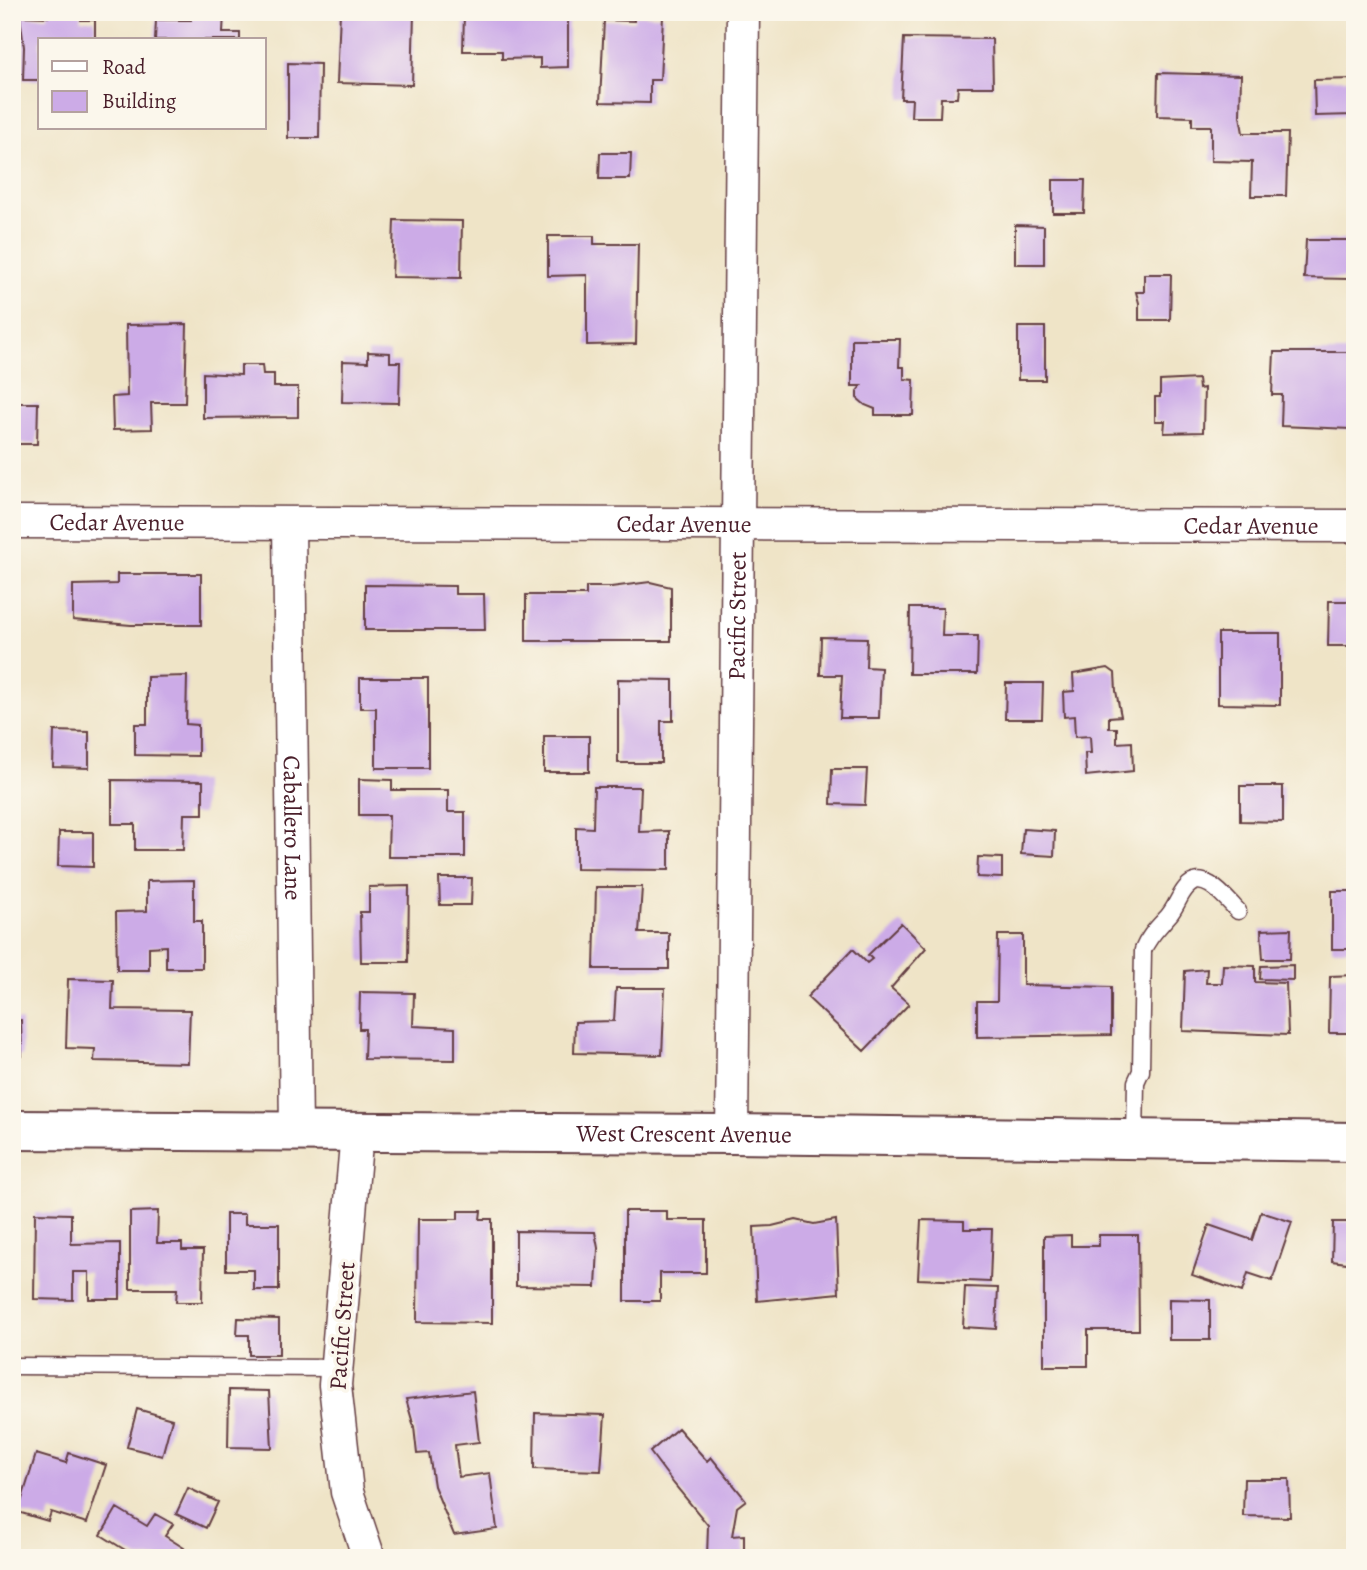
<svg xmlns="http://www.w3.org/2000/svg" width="1367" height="1570" font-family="Alegreya,serif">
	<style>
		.building { fill: #ccabe7 }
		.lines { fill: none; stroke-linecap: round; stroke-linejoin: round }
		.service-casing { stroke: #633d42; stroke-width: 19 }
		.minor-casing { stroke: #633d42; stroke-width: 35 }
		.tertiary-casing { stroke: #633d42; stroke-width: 42 }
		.service { stroke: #fff; stroke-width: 16 }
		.minor { stroke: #fff; stroke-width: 32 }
		.tertiary { stroke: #fff; stroke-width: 38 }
		.labels { text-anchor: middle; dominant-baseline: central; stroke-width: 7; stroke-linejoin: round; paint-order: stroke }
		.street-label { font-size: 24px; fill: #4a1f2b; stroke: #fbf7ec }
	</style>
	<rect width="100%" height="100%" fill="#fbf7ec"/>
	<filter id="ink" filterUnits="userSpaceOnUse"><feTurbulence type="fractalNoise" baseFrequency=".0143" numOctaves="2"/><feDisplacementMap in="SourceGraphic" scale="14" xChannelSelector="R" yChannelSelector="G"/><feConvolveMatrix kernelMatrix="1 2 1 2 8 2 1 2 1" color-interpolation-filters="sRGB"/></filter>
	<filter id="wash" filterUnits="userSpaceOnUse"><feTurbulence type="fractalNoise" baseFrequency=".00686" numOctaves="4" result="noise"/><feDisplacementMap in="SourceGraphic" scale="28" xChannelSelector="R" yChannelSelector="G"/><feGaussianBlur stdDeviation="1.57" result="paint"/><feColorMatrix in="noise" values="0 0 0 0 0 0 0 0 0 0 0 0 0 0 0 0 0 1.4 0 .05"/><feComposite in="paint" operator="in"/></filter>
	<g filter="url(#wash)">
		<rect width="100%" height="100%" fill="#efe4c7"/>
		<g id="blocks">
			<path class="building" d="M48,12H81V20H95V40H40V80H23L24,47L20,16L48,17Z
				M191,12H224L223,33H240V40H155L156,20H191Z
				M340,12L414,13L412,85L337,83Z
				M464,14L568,15V67L540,68V58L502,59V51H463Z
				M634,15L663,16L660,80H650V103L600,102L604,20L634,21Z
				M904,38L992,39L993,87H958L957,98H941L940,117H911L912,99H901Z
				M288,63L320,64L319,138H288Z
				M1158,73L1241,75L1240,116L1243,133H1288L1286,196H1251L1252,162L1211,161V126H1192V117L1157,116Z
				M1353,79L1354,115L1315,116L1314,80Z
				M600,153H631L630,179H599Z
				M1053,180H1085L1084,213H1053Z
				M394,220L462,221L461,278L392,277Z
				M1015,225L1044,226V264H1015Z
				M548,236H594V244H638L636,344L587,345V275L548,276Z
				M1306,240H1349L1348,279L1304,278Z
				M1144,274H1171L1170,320H1139V303L1136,292H1144Z
				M187,324L185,403H151L152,429L113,430L112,397L127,396L126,325Z
				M1018,327H1045V380H1018Z
				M852,339H900L899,367H904V379L914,380L913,415H875V409L865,405L857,398V391L861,386H852Z
				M368,352L390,353V362H400L399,403L342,402L343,361L368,362Z
				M1274,352H1355L1351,429L1281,426L1282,395H1272Z
				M241,365H262L263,374H274V387H298V417L203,418V373L241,375Z
				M1198,379L1199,389L1204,388L1203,432L1164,433L1165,421H1155V397H1160V381Z
				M12,403H38L37,444H12Z
				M117,574H201V625H131L73,620V585L117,584Z
				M650,582L671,587V641H526V595H586V587H611Z
				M365,585L455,586V594H484L485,630H365Z
				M1329,601H1355V646H1328Z
				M910,608H943L942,636H978L977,674H909Z
				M1218,633H1280V705L1218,704Z
				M821,637L867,638L866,667L881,668L879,718H840L842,675H820Z
				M1108,668L1115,673L1116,691L1121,716L1109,717V728H1117V743L1132,742L1133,771L1086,776L1085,753H1091L1090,736L1075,737L1074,716L1064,717L1063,692L1074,691L1073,674Z
				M187,676L186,724L198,725V756L135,755V724H147V677Z
				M360,678H428V768H376V708H360Z
				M618,679L673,680V721H661V763H618Z
				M1006,683H1043L1042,719H1005Z
				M54,731L89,732V768L53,767Z
				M544,736H589V772H544Z
				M832,769H867L865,805L831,804Z
				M359,779L392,780V790H448V812H465V857H388L389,815H359Z
				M112,780L203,781V814H184L183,850H135V824H112Z
				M1240,786H1283V822L1240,821Z
				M594,787H641L639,832L669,831V870L576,869V827L593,828Z
				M1023,829L1055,831L1054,856L1021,854Z
				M59,832H93V867L58,866Z
				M978,857L1002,858V878L977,877Z
				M439,878H472L471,905H440Z
				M194,880V921H202V968H166V946L149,947V970H117L116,912L147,911V881Z
				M409,886L408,962H361L360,912H369V887Z
				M596,887H642L639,933H669V969H594Z
				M1332,891H1355V949H1332Z
				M901,923L926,948L891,988L909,1004L864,1051L807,997L853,949L867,963L872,959L868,955Z
				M1291,929L1290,959H1263L1261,930Z
				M998,935H1023V985L1111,987V1035L977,1037V1001H997Z
				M1223,965L1255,966V982L1286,983L1288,1035L1183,1031L1185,971L1207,969L1206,983H1222Z
				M1293,965V980L1260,979L1261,966Z
				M1355,975V1033H1329L1330,976Z
				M68,979L113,980L112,1009L190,1010L188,1063L94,1061L95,1049L66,1048Z
				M616,988H665L662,1055L574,1053L575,1022L614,1021Z
				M360,992L414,993L413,1026L455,1028V1060L364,1059L365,1029H359Z
				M21,1020L22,1056H12V1021Z
				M158,1211L157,1243H182V1250H203L202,1302H176L177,1289H130V1212Z
				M458,1211H481L480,1219H492V1323L417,1322L418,1219H458Z
				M625,1211H667V1220H706V1273H660V1301H625Z
				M12,1212H16V1272H12Z
				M1261,1212L1292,1222L1272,1281L1248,1273L1242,1292L1192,1275L1209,1225L1252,1240Z
				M35,1213L71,1214V1244L120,1243V1299H89V1272H73V1300L34,1299Z
				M226,1214H245V1224H279V1290H254V1270H226Z
				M796,1220L814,1224L836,1220L839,1293L757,1301L754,1227L772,1226Z
				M921,1220L964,1221V1229H992L990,1282L918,1279Z
				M1333,1222H1355V1264L1332,1261Z
				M516,1231L595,1232L598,1248L596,1287L516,1286Z
				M1071,1235V1246H1099V1235H1138L1139,1330H1088V1366H1044V1236Z
				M965,1287L998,1288L996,1329L963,1327Z
				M1169,1299L1210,1300V1340H1169Z
				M238,1318L279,1319V1355H249V1335H237Z
				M229,1390L269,1391L272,1448L228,1447Z
				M473,1391L479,1442L455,1445L459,1477L490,1473L497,1529L454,1535L434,1486L429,1453L417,1454L414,1427L406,1399Z
				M137,1409L172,1419L162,1456L127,1447Z
				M535,1413L605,1415L601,1471L534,1469Z
				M678,1428L707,1461L711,1457L746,1500L737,1507L732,1536L744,1535V1558H707L708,1525L674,1484L650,1452Z
				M69,1453L106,1465L87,1523L51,1512L48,1521L18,1512L36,1454L66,1463Z
				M1244,1479H1289L1290,1517L1243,1516Z
				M188,1488L218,1502L206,1528L176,1514Z
				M117,1508L147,1526L155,1514L173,1524L165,1536L184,1548L178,1558H138L101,1535Z"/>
		</g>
	</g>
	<g filter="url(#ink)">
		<use href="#blocks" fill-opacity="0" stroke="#633d42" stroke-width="2"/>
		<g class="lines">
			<defs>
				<path id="service" d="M1135,1140L1136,1082L1141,1071L1143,950C1149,935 1159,927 1169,915C1176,907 1179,896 1186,888C1203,867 1227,900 1238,911
					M12,1366L337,1368"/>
				<g id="minor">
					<path id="s1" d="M12,522L1355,526"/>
					<path id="s2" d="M289,524L296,1132"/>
					<path d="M357,1132L335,1385L347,1492L369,1558"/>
					<path id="s3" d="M732,1134L743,12"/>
				</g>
				<g id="tertiary">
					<path id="s4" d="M12,1130L732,1134L1355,1142"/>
				</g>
			</defs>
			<use href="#service" class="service-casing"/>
			<use href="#minor" class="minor-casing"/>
			<use href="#tertiary" class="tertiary-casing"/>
			<use href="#service" class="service"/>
			<use href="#minor" class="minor"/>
			<use href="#tertiary" class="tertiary"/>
		</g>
	</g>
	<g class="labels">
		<g class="street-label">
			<text stroke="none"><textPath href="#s1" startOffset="105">Cedar Avenue</textPath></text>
			<text stroke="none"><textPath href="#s1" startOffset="672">Cedar Avenue</textPath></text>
			<text stroke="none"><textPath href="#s1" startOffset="1239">Cedar Avenue</textPath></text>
			<text stroke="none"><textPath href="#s3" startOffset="518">Pacific Street</textPath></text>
			<text stroke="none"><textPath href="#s2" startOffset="304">Caballero Lane</textPath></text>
			<text stroke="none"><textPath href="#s4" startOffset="672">West Crescent Avenue</textPath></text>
			<text transform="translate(342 1326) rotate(-86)">Pacific Street</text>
		</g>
	</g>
	<rect width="1367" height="1570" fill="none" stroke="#fbf7ec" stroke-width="42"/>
	<rect x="38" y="38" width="228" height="91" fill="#fbf7ec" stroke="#b4a19f" stroke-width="2"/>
	<rect x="52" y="61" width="35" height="10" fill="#ffffff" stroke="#b4a19f" stroke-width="2"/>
	<text x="102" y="74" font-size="21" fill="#4a1f2b">Road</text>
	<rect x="52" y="91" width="35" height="21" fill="#ccabe7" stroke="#b4a19f" stroke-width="2"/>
	<text x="102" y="108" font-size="21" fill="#4a1f2b">Building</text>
</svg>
